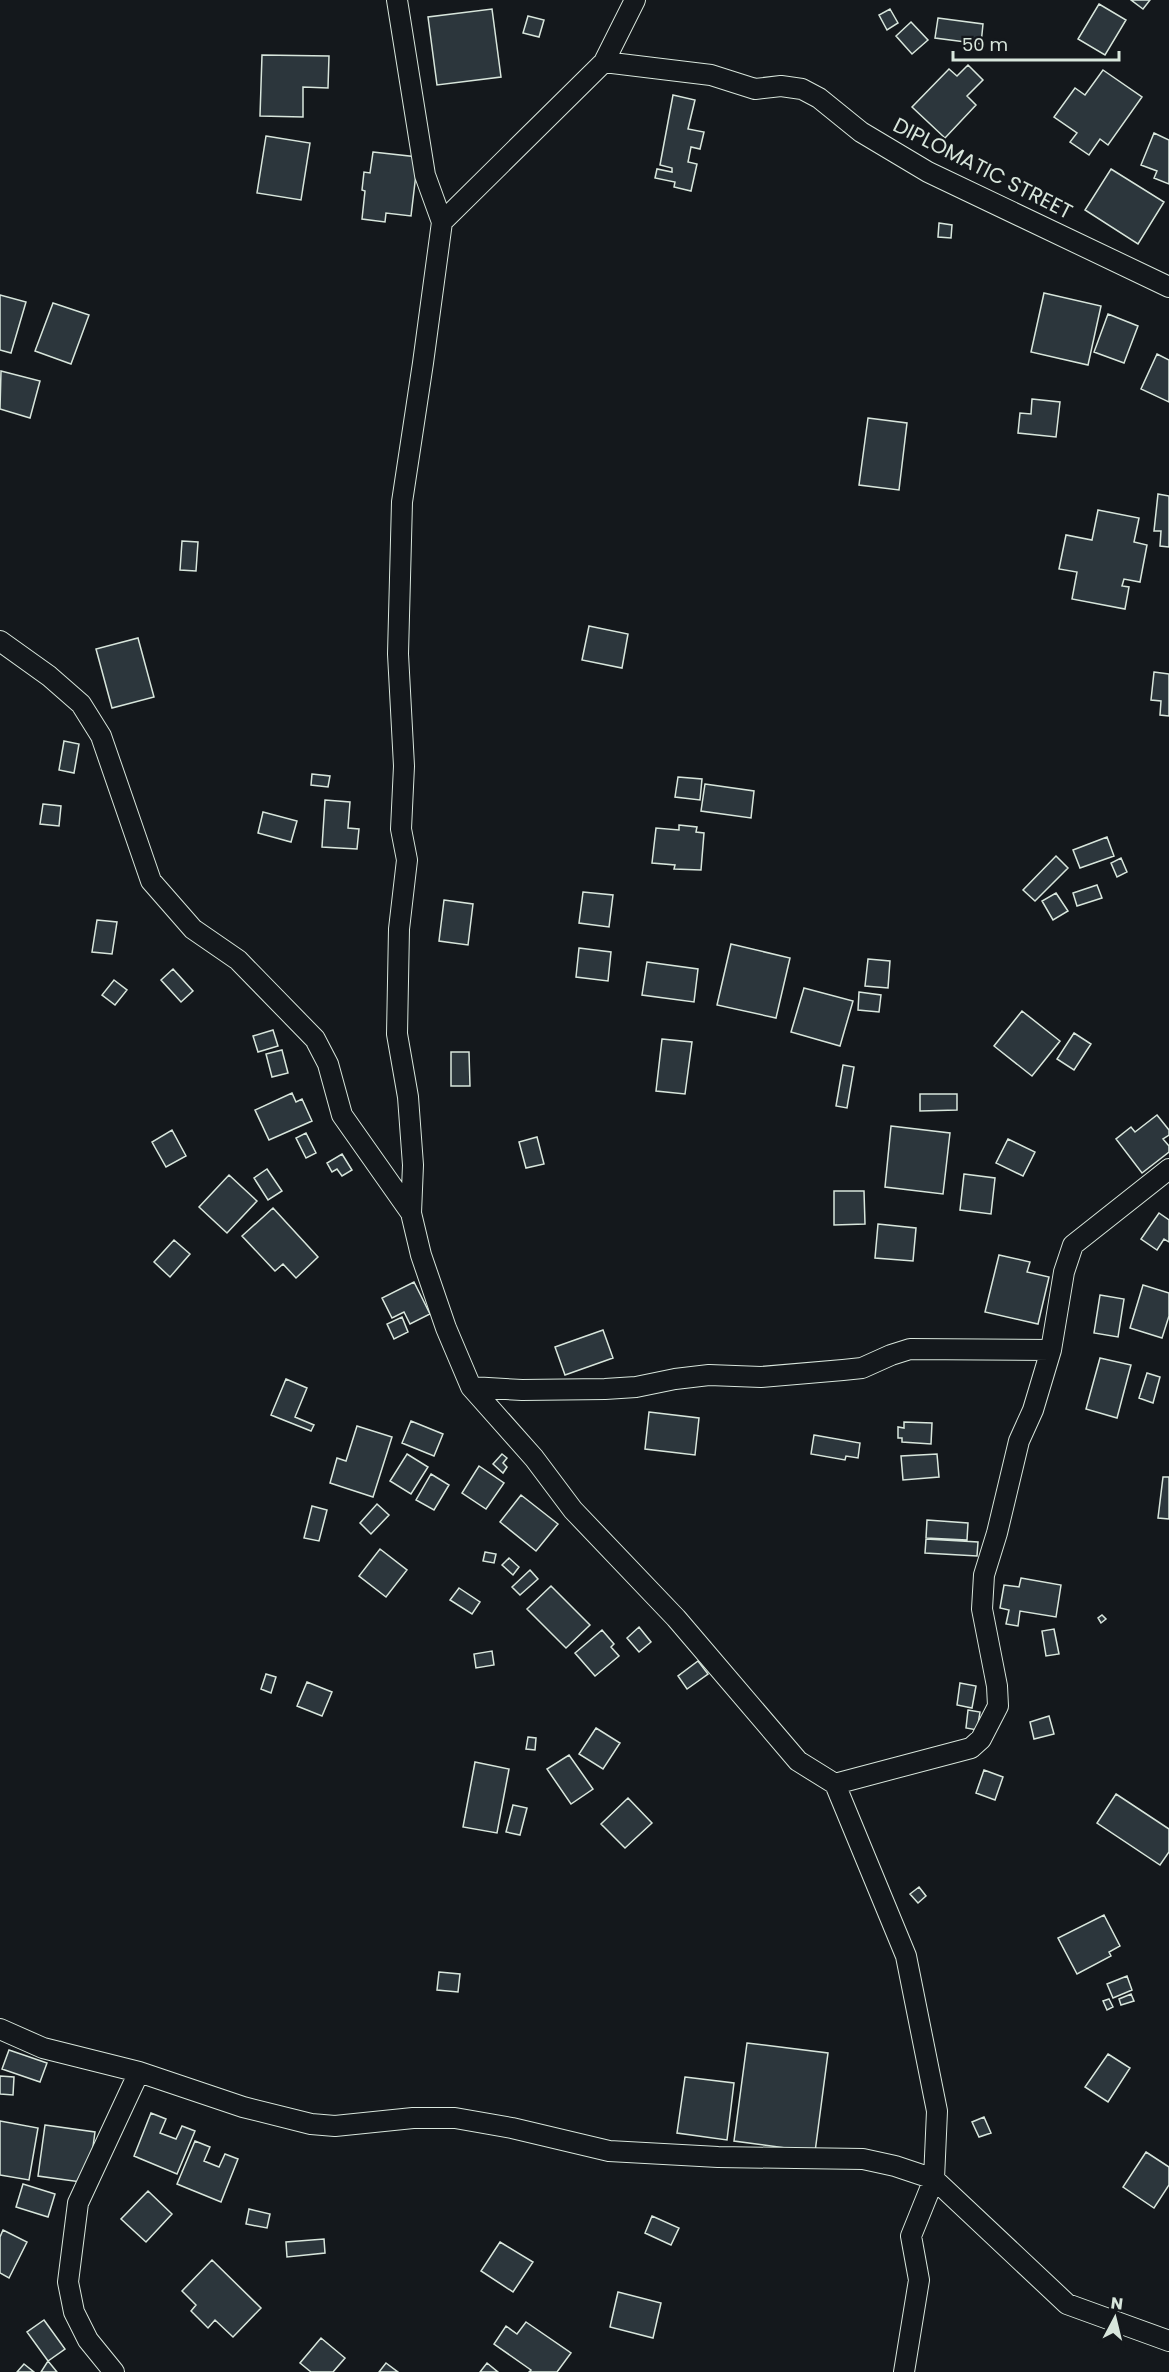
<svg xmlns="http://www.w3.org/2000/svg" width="1169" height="2372" font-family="Poppins,sans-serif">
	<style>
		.building { fill: #2c363c; stroke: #d8e6dc; stroke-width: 1.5 }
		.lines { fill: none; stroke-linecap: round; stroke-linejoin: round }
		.street-casing { stroke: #d8e6dc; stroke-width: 22 }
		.street { stroke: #14181c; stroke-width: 20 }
		.labels { text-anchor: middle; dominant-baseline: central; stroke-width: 4.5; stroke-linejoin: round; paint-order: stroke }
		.street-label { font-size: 21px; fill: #d8e6dc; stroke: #14181c }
	</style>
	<rect width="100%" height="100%" fill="#14181c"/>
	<path class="building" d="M1131,0H1150L1143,9Z
		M1099,4L1126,20L1105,55L1078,39Z
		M492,9L501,77L437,85L428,17Z
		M890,9L898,23L887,30L879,15Z
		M528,16L544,20L539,37L523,33Z
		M938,18L983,24L981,44L935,38Z
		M911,22L928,40L912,54L896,36Z
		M262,55L329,56L328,88L303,87V117L260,116Z
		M968,65L983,80L967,96L976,105L945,138L912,107L949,69L957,76Z
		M1103,70L1142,97L1108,145L1100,139L1089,155L1070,142L1077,133L1054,117L1075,88L1085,95Z
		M673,95L695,100L688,129L704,132L700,149L691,147L688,162L697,164L691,191L674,187L675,182L655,178L657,169L672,172V168L660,165Z
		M1154,133L1169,140V184L1154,178L1157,171L1141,165Z
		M266,136L310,143L301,200L257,193Z
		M373,152L418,157L411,216L386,213L385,222L362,219L365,191L362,190L364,172L370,173Z
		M1111,169L1164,202L1138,244L1085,210Z
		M939,223L952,225L951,238L938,237Z
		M1044,293L1101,306L1088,365L1031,352Z
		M0,295L26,302L11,353L0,350Z
		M53,303L89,315L71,364L35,351Z
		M1108,314L1138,326L1124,363L1094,352Z
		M1157,354L1169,360V402L1141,389Z
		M1,371L40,381L30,418L0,409Z
		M1032,399L1060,402L1056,437L1018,433L1020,413L1031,414Z
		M868,418L907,423L899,490L859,485Z
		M1158,494L1169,496V547L1160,546L1161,531H1154Z
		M1098,510L1139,518L1134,542L1147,545L1140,582L1124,579L1122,586L1129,587L1125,609L1072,599L1077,572L1059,569L1066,535L1092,540Z
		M182,541L198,542L196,571L180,570Z
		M589,626L628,634L622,668L582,660Z
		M138,638L154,697L112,708L96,649Z
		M1154,672L1169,674V716L1160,715L1161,701L1151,700Z
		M64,741L79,744L74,773L59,770Z
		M312,774L330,776L328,787L311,785Z
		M678,777L702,779L700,800L675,797Z
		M705,784L754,791L751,818L701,811Z
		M325,800L350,802L348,828L359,829L357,849L322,847Z
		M43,804L61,806L59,826L40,824Z
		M263,812L297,821L291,842L258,833Z
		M679,825L697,827L696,832L704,833L701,870L674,869L675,865L652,863L656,828L679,830Z
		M1107,837L1114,856L1080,868L1073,850Z
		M1056,856L1068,868L1035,901L1023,890Z
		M1121,858L1127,872L1117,877L1111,863Z
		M1097,885L1102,898L1077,906L1073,893Z
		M583,892L613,895L609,927L579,923Z
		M1056,893L1068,911L1053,920L1042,901Z
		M444,900L473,904L468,945L439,941Z
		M97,920L117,922L112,954L92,952Z
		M731,944L790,958L776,1018L717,1005Z
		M579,948L611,952L608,981L576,977Z
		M868,959L890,961L888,988L865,986Z
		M647,962L698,969L694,1002L642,995Z
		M173,969L193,991L181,1002L161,980Z
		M114,980L127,990L115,1005L102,995Z
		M804,988L853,1001L840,1046L791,1032Z
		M859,992L881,995L879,1012L858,1010Z
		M1022,1011L1060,1041L1032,1076L994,1046Z
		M273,1030L278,1046L258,1052L253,1036Z
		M1074,1033L1091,1044L1074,1070L1057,1059Z
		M662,1039L692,1042L685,1094L656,1091Z
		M282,1050L288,1073L272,1077L266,1054Z
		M451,1052H469L470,1086H451Z
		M843,1065L854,1067L847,1108L836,1106Z
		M292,1093L296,1102L302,1099L312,1121L269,1140L255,1110Z
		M920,1094H957V1110L920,1111Z
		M1157,1115L1169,1130V1135L1163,1139L1169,1146V1152L1142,1173L1116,1139L1131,1127L1135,1132Z
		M891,1126L950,1133L943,1194L885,1187Z
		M172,1130L186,1156L166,1167L152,1142Z
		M306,1133L316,1153L306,1158L296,1138Z
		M537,1137L544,1164L526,1168L519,1142Z
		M1008,1139L1035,1152L1023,1176L996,1163Z
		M342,1154L352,1170L342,1176L337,1169L332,1172L327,1163Z
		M267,1169L282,1191L268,1200L254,1178Z
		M964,1174L995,1178L991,1214L960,1210Z
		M229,1175L257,1201L227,1233L199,1207Z
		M834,1191H864L865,1224L834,1225Z
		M273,1208L318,1257L296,1278L283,1264L275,1271L242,1236Z
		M1159,1213L1169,1220V1242L1164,1239L1157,1250L1141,1239Z
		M878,1224L916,1228L913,1261L875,1258Z
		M174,1240L190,1254L170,1277L154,1262Z
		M999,1255L1030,1262L1027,1272L1049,1277L1038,1324L985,1312Z
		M414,1282L430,1314L410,1324L404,1312L392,1318L382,1298Z
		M1143,1285L1169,1293V1316L1162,1338L1130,1328Z
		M1100,1295L1124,1299L1118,1337L1094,1333Z
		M402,1317L408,1332L394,1339L387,1324Z
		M603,1330L613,1358L565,1375L555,1347Z
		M1100,1358L1131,1365L1117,1418L1086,1409Z
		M1147,1373L1160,1377L1153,1403L1139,1398Z
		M286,1379L307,1388L295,1417L314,1425L311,1431L271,1415Z
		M649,1412L699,1418L695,1455L645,1449Z
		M411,1421L443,1434L434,1456L402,1443Z
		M904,1422L932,1423L931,1444L902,1442V1438H898V1427L904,1428Z
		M357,1426L392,1437L373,1497L330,1483L337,1458L346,1461Z
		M814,1435L860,1443L858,1458L846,1456L845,1460L811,1454Z
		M407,1454L428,1467L411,1494L390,1481Z
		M502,1454L507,1458L503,1463L507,1467L503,1473L493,1464Z
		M937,1454L939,1477L903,1480L901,1456Z
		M479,1466L504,1483L486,1509L462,1493Z
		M431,1474L449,1485L434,1510L416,1500Z
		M1163,1477H1169V1519L1158,1518Z
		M521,1495L558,1524L536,1551L500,1522Z
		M377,1504L389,1515L371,1534L360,1523Z
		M312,1506L327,1510L319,1541L304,1538Z
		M927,1520L968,1523L967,1540L926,1538Z
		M926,1539L978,1542L977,1556L925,1553Z
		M380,1549L407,1570L386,1597L359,1576Z
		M485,1552L496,1554L494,1563L483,1561Z
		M509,1558L519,1567L513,1575L502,1565Z
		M530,1570L538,1579L520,1595L512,1587Z
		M1021,1578L1061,1585L1056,1617L1020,1611L1018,1626L1006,1624L1009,1610L1000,1608L1004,1585L1019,1587Z
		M551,1586L590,1625L566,1648L527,1609Z
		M459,1588L480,1602L472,1614L450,1600Z
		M1102,1615L1106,1619L1101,1623L1098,1618Z
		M639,1627L651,1642L639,1652L627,1638Z
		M1054,1629L1059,1654L1046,1656L1042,1631Z
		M602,1630L614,1644L611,1647L619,1656L595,1676L575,1653Z
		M492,1651L494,1665L476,1668L474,1654Z
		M698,1661L708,1674L687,1689L678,1676Z
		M266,1674L276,1677L271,1693L261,1689Z
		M307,1682L332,1692L322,1716L297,1706Z
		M960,1683L976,1686L972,1708L957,1705Z
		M968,1710L980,1712L977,1730L966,1728Z
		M1049,1716L1054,1734L1034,1739L1030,1722Z
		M596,1728L620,1743L603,1769L579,1754Z
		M528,1737L536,1738L535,1750L526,1749Z
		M569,1755L593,1789L571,1804L547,1769Z
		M475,1762L509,1769L497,1833L463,1827Z
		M984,1770L1003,1777L995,1800L976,1793Z
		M1116,1794L1169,1829V1852L1160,1865L1097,1823Z
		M628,1798L652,1823L625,1848L601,1824Z
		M513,1805L527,1808L520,1835L506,1832Z
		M919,1887L926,1896L918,1903L910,1894Z
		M1104,1915L1120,1946L1109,1952L1111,1956L1077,1974L1058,1938Z
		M439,1972L460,1974L458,1992L437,1990Z
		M1127,1976L1132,1990L1113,1998L1107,1984Z
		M1131,1994L1134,2001L1121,2005L1119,1999Z
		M1109,1999L1113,2007L1107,2010L1103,2001Z
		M747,2043L828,2053L815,2152L734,2141Z
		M9,2050L47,2063L40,2082L2,2069Z
		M1108,2054L1130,2068L1108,2102L1085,2087Z
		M0,2076L14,2077L13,2095L0,2094Z
		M685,2077L734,2083L727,2140L677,2133Z
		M151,2113L166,2119L160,2133L176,2139L182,2126L195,2131L177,2174L134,2156Z
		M984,2117L991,2133L979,2137L972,2122Z
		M0,2121L38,2128L29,2180L0,2175Z
		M45,2125L95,2132L88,2183L38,2176Z
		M195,2141L210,2147L204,2161L219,2167L225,2154L238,2159L221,2202L177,2184Z
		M1146,2152L1169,2167V2185L1154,2208L1123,2187Z
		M23,2184L55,2194L48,2217L16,2207Z
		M148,2191L172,2214L146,2242L121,2219Z
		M249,2209L270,2214L267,2228L246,2224Z
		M652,2216L679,2228L671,2245L645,2233Z
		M3,2230L27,2242L9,2278L0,2273V2237Z
		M324,2239L325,2253L287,2257L286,2242Z
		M500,2242L533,2262L513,2292L481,2271Z
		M212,2260L261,2308L233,2337L215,2320L208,2328L191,2311L196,2305L182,2291Z
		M618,2292L661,2303L653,2338L610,2327Z
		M44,2320L65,2349L48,2361L27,2332Z
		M526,2322L571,2353L557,2372H529L531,2370L494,2344L506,2326L517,2334Z
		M321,2338L345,2358L333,2372H311L300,2363Z
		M48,2361L57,2372H41Z
		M386,2363L398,2372H379Z
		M487,2363L498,2372H480Z
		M24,2364L34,2372H17Z"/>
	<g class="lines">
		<defs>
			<path id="street" d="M397,0L425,175L442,222
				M635,0L604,62L442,222L423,363L402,502L398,654L404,766L401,829L407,860L399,929L397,1034L408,1097L413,1165L411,1213L421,1255L446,1328L471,1387L534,1458L573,1510L676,1618L798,1761L835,1784L906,1956L937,2111L934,2179L911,2236L919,2280L904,2372
				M604,62L711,75L755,89L781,86L802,89L819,98L861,132L928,172L1169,287
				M0,641L49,676L81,704L101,736L151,881L193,929L238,960L315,1039L328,1064L342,1115L411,1213
				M471,1387L522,1390L605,1389L636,1387L675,1379L709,1375L761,1377L843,1370L862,1368L891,1355L910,1349L1051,1350
				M835,1784L971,1748L981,1739L998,1706L997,1686L982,1609L984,1575L997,1533L1019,1441L1033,1410L1051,1350L1064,1272L1073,1245L1169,1169
				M0,2029L43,2048L139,2072L243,2107L311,2124L335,2126L413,2118H455L512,2128L609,2151L718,2157L863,2159L895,2166L934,2179L1067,2304L1169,2341
				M114,2372L88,2340L74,2312L68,2282L78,2203L139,2072"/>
		</defs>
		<use href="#street" class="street-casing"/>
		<use href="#street" class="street"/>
	</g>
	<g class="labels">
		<g class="street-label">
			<text transform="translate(983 168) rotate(27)">DIPLOMATIC STREET</text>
		</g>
	</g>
	<g transform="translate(1115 2318) rotate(7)" stroke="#14181c" stroke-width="4.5" paint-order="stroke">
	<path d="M0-4.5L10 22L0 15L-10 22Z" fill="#d8e6dc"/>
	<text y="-9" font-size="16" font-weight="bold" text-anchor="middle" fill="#d8e6dc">N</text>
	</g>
	<path d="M953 51v9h166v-9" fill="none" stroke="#d8e6dc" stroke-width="3"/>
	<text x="962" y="51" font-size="18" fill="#d8e6dc" stroke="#14181c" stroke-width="4.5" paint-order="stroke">50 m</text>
</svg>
